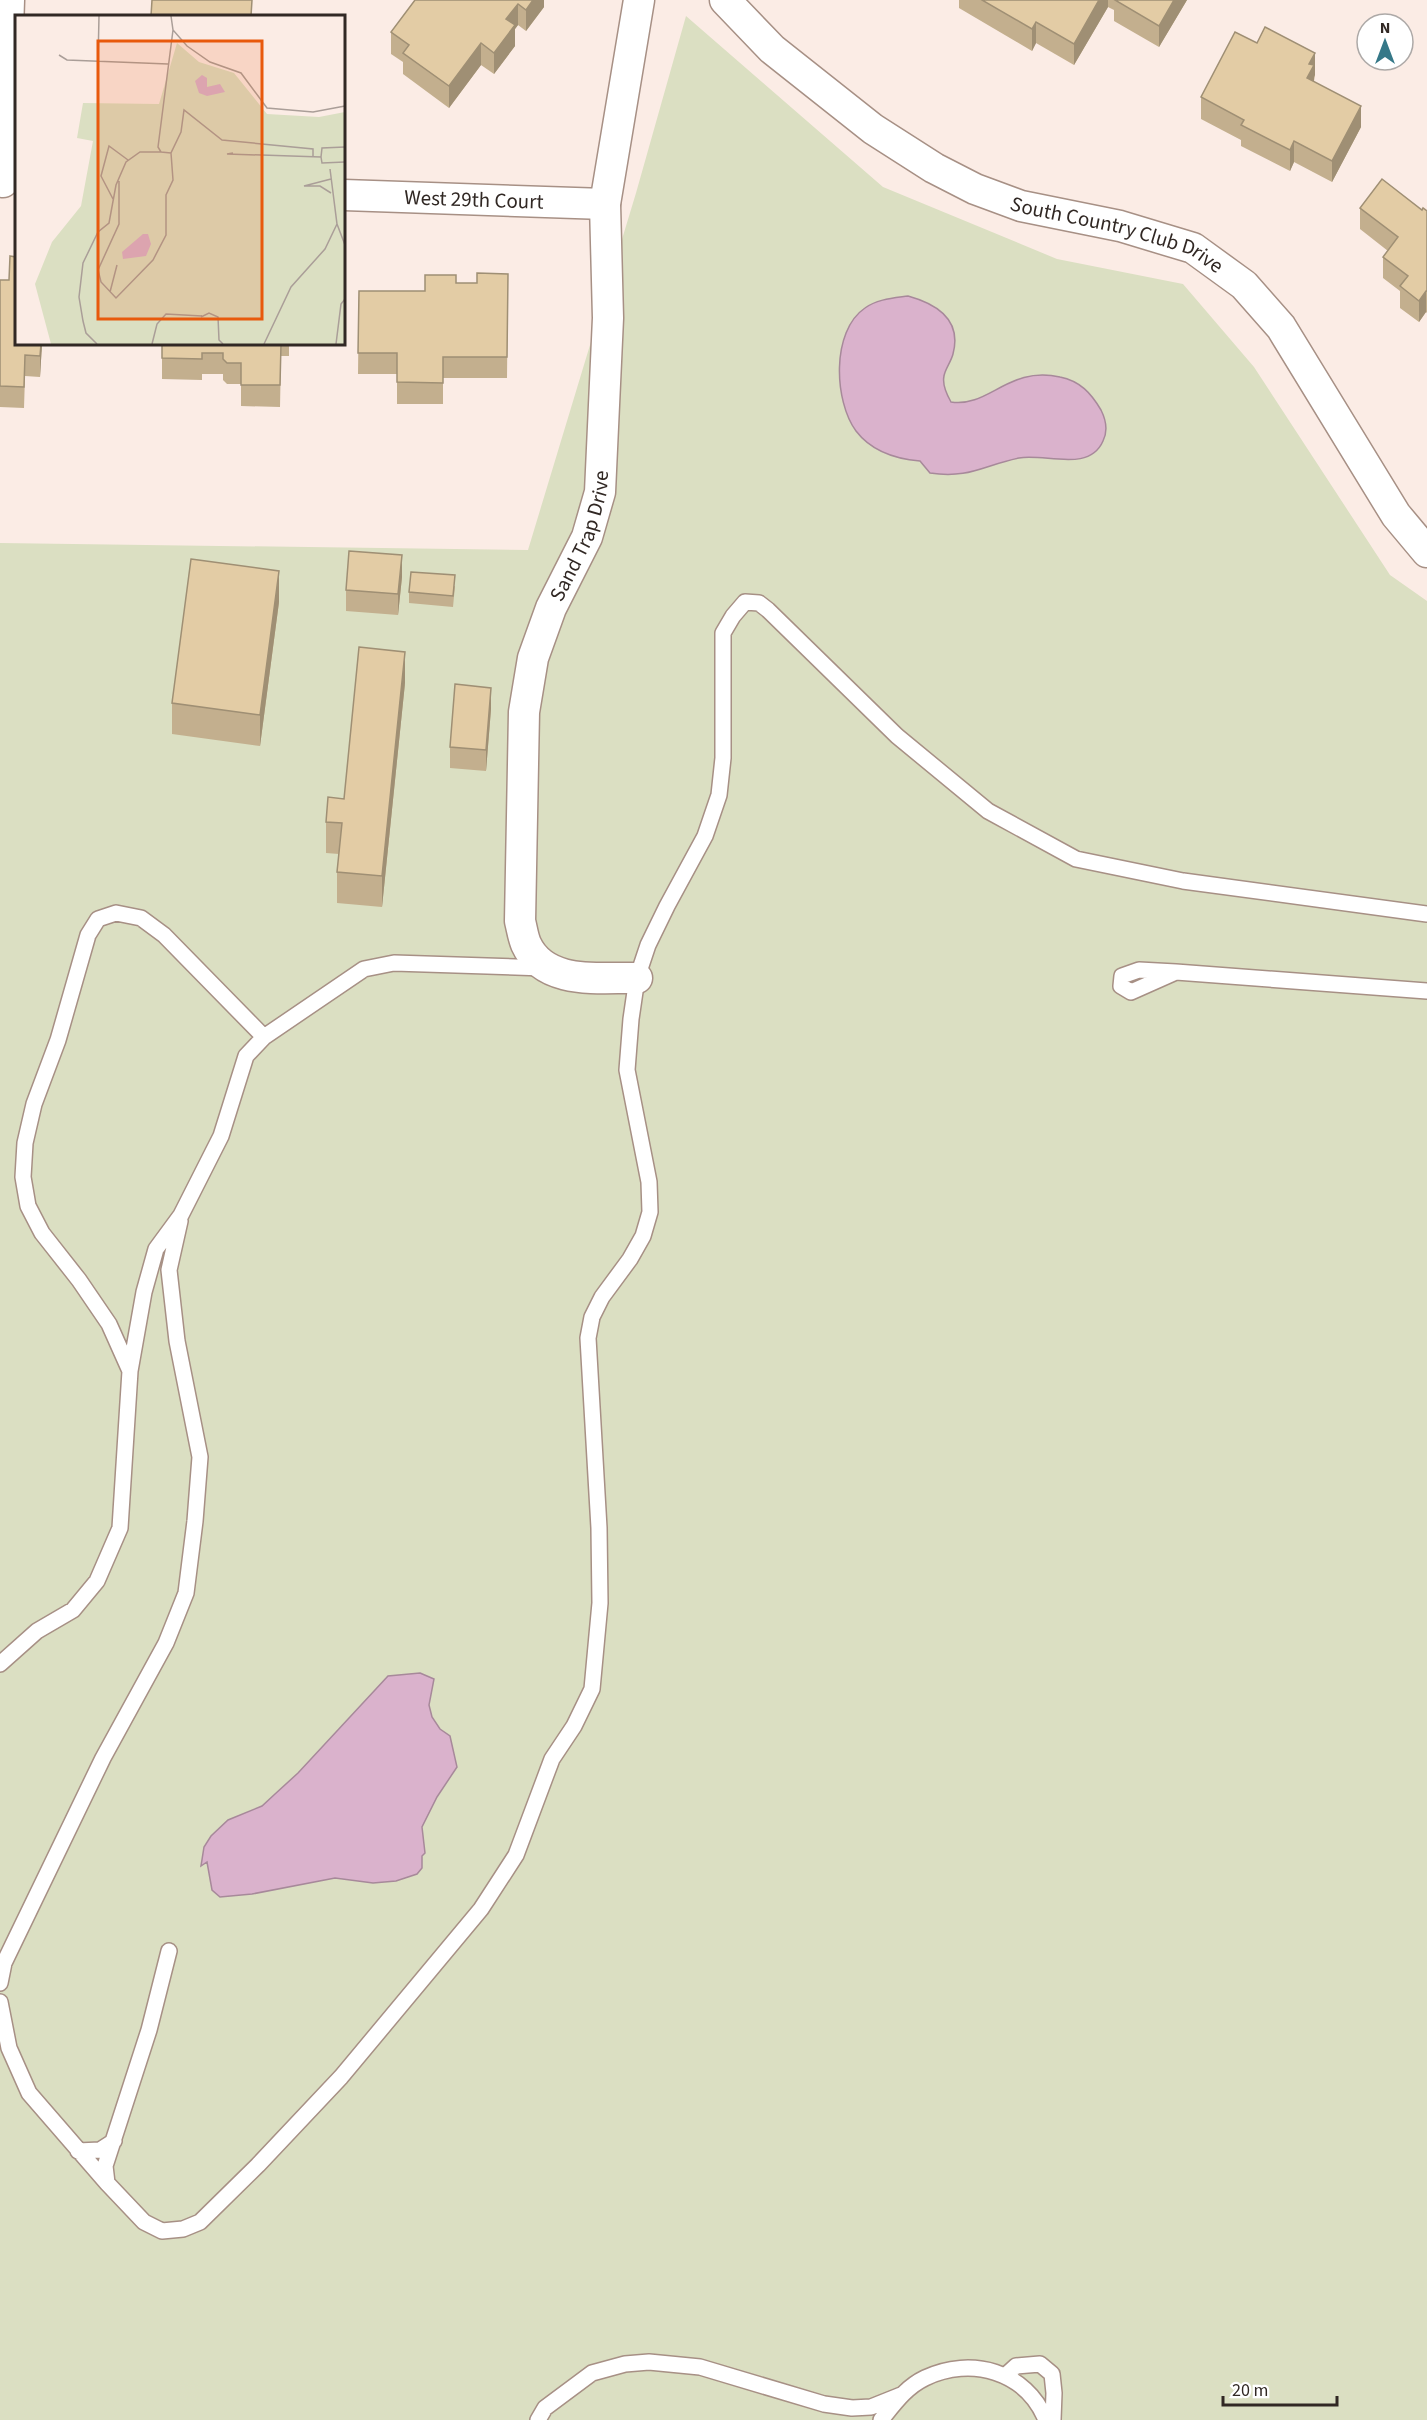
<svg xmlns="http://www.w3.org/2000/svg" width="1427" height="2420" font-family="'Source Sans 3',sans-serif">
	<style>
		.green { fill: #dbdfc2 }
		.water { fill: #dab2cc; stroke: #a7899a; stroke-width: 1.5 }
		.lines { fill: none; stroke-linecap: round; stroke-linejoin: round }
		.lane-casing { stroke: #a79085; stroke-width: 18 }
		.street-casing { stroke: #a79085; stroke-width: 33 }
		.lane { stroke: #fff; stroke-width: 15 }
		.street { stroke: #fff; stroke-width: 30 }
		.wall { fill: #c3af8e }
		.shaded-wall { fill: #9f8f74 }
		.building { fill: #e3cca5; stroke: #9f8f74; stroke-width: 1.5 }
		.labels { text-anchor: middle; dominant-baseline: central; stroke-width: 4.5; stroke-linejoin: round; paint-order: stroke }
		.street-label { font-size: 21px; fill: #312824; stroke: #fff }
		.inset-road { fill: none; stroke: #aa9e98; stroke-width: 1.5 }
		.view { fill: #e8590c; fill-opacity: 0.15; stroke: #e8590c; stroke-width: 3 }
		.inset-edge { fill: none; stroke: #312824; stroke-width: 3 }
	</style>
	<rect width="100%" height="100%" fill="#fbece5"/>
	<path class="green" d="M686,16L883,187L1057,259L1183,284L1254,367L1390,575L1427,601V2420H0V543L528,550L636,193Z"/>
	<path class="water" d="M908,296C937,304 962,320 953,354C951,362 945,369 944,376C942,385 947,395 951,402C989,408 1009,365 1060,377C1080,381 1091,393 1101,410C1106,420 1108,431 1103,441C1089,473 1045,453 1019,458C984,465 969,479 930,473L920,461C896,459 872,452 856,431C834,401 831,331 865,308C877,299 894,298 908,296Z
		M420,1673L434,1679L429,1705L432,1717L440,1729L450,1736L457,1767L437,1797L422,1827L425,1853L422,1856V1868L417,1874L396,1881L373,1883L335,1878L252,1894L220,1897L212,1890L207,1862L201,1866L204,1847L211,1836L228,1820L262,1806L275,1794L298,1773L388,1676Z"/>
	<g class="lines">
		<defs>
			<path id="lane" d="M1176,972L1131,992L1121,986L1122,976L1139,970L1176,972L1427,991
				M130,1371L109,1324L79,1280L42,1233L28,1206L23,1177L25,1143L34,1104L58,1040L88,935L98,919L116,913L141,918L164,935L264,1037
				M0,1664L37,1631L73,1610L97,1581L120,1528L130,1371L144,1292L156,1249L181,1215L221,1136L246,1056L264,1037L364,969L394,963L544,968
				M0,1983L4,1963L103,1758L166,1643L186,1593L195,1521L200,1457L177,1341L169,1270L180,1221
				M0,2002L9,2048L29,2093L107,2183L144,2222L162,2231L183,2229L200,2222L258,2165L341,2077L481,1909L516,1855L552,1759L574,1726L592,1689L600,1603L599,1528L588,1338L592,1317L602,1297L630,1259L643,1236L650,1212L649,1182L627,1070L631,1019L637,978L648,945L667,906L705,836L719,795L723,758V633L733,616L745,602L759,603L768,610L897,736L988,811L1076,859L1183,881L1427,914
				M78,2151L100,2150L114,2141
				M107,2183L105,2166L149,2030L169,1951
				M1005,2376L1016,2366L1040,2364L1052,2374L1054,2393L1053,2420
				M538,2420L545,2408L592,2373L625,2364L649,2362L700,2367L824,2404L852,2408L871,2407L901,2395
				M881,2420C894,2404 906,2387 925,2378C971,2356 1026,2371 1046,2420"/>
			<g id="street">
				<path id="s1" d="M725,0L772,49L873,129L934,168L975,189L1021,206L1120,226L1193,248L1244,285L1281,327L1396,515L1427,552"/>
				<path d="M3,182L9,0"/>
				<path id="s2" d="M344,195L605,204"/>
				<path id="s3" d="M637,978C600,977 545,986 526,944C523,937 522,929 520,921L524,712L533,658L551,608L587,537L600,492L608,318L605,204L639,0"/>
			</g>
		</defs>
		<use href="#lane" class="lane-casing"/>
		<use href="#street" class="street-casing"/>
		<use href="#lane" class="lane"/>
		<use href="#street" class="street"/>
	</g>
	<path class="wall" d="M415,0H544V7L526,31L518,25L515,29V46L494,74L481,65L449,108L403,74V62L391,54V32Z
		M959,0H1187L1159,47L1114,21V10L1108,7L1074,65L1036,43L1032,51L959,8Z
		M1315,75L1314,81L1361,127L1332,182L1294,162L1290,171L1241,146V140L1201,119V97Z
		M1360,208L1422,210L1427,211V313L1426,312L1419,322L1400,308V291L1383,278V257L1388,251L1360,229Z
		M508,274L507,378H443V404H397V374H358L359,291H425L456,283H477Z
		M0,280L16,344H42L40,377L25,376L24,408L0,407Z
		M162,344H289V356H281L280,407L241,406V384H227L223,380V374H202V380L162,379Z
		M402,577L398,615L346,611V590Z
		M455,586L453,607L409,603V592Z
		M279,602L260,746L172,734V703Z
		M405,683L382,907L337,903V872L339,854L326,853V822L344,799Z
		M491,709L486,771L450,768V747Z"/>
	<path class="shaded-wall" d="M533,0H544V7L526,31V10Z
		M1099,0H1108V7L1074,65V44Z
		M1174,0H1187L1159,47V26Z
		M518,4V25L515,29V46L494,74V53L506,19Z
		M1036,22V43L1032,51V29Z
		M481,43V65L449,108V86Z
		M1315,53V75L1314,77V87L1307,78L1309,64Z
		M1361,106V127L1332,182V161Z
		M1294,141V162L1290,171V150Z
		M1426,291V312L1419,322V301Z
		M41,344H42L40,377V356Z
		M402,555V577L398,615V594Z
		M279,571V602L260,746V715Z
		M405,652V683L382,907V876Z
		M491,688V709L486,771V750Z"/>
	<path class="building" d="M152,0H252L251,16H151Z
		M415,0H533L526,10L518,4L506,19L515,25L494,53L481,43L449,86L403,53L409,45L391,32Z
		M982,0H1099L1074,44L1036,22L1032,29Z
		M1115,0H1174L1159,26Z
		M1265,27L1315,53L1309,64L1314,65L1307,78L1361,106L1332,161L1294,141L1290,150L1241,125L1244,120L1201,97L1235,32L1257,43Z
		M1382,179L1422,210L1423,208L1427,211V291H1426L1419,301L1400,286L1408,276L1383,257L1398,237L1360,208Z
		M10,256L16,257V344H41L40,356L25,355L24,387L0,386V280H9Z
		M477,273L508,274L507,357H443V383L397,382V353H358L359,291H425V275H456V283H477Z
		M162,344H281L280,385H241V363H227L223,359V353H202V359L162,358Z
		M349,551L402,555L398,594L346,590Z
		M191,559L279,571L260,715L172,703Z
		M411,572L455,575L453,596L409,592Z
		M359,647L405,652L382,876L337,872L342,823L326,822L328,797L344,799Z
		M455,684L491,688L486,750L450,747Z"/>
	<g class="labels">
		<g class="street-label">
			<text stroke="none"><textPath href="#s2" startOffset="130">West 29th Court</textPath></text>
			<text stroke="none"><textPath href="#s1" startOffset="465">South Country Club Drive</textPath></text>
			<text stroke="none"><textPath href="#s3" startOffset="543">Sand Trap Drive</textPath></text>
		</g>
	</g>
	<g transform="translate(15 15)">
		<rect width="330" height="330" fill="#fbece5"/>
		<path d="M162,28L184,47L219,58L252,99L304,102L330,97V329H36L20,269L37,227L66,191L78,126L62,123L68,88L144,89Z" fill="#dbdfc2"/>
		<path d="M187,60L192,63V72L205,69L210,77L192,81L184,78L180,66ZM128,219H133L136,229L131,241L108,244L107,237Z" fill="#dab2cc"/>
		<path class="inset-road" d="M156,1L158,15L172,31L195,47L226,58L252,93L298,97L330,91M44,40L52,45L153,49M83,47L84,1M156,138L146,137L143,132L158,15M218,138L212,139L306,142M306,142L307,133L330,132M306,142L307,148L330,147M315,154L322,209L330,230M316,164L289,171H305L316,178M104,166V209L83,255L86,267L101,283L138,245L151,220V180L158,165L156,138L166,117L169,95L207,125L298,134V141M98,184L86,161L94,131L113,145M95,277L102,250M186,302L194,298L203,302L204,325L208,329M82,329L71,318L68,306L64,282L68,248L83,217L94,208L101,170L111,147L125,137H146M137,329L142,309L151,299L187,301M249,329L276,272L310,234L322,209M321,329L326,289L330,284"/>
		<path class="view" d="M83,26H247V304H83Z"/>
		<rect width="330" height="330" class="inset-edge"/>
	</g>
	<g transform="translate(1385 42)"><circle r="28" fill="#ffffff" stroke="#ada9a7" stroke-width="1.5"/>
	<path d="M0-4.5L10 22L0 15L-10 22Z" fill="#357888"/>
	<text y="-9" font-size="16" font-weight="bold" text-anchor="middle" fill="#312824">N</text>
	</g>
	<path d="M1223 2396v9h114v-9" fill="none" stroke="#312824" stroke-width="3"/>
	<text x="1232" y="2396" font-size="18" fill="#312824" stroke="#ffffff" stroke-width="4.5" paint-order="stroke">20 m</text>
</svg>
